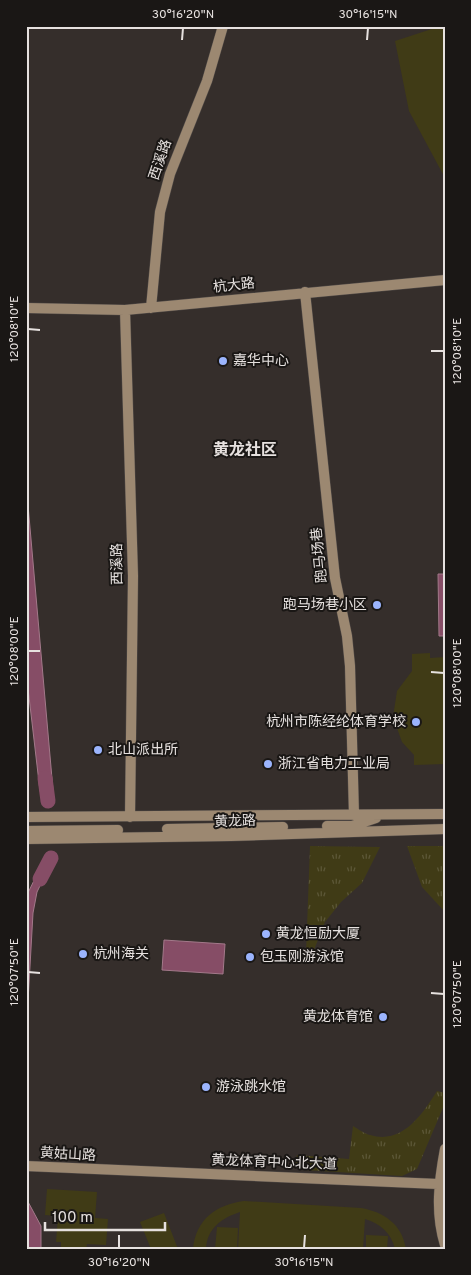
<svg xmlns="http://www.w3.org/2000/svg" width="471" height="1275" font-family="Overpass,'Noto Sans SC',sans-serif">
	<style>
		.grass { fill: url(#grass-tufts) }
		.garden { fill: #403b16 }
		.water { fill: #864d66; stroke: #a3798a }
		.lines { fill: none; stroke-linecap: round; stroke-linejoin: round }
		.river { stroke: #864d66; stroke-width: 15 }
		.secondary-casing { stroke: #514b48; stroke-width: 11 }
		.secondary { stroke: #9c8871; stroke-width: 10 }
		.ticks { fill: none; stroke: #e6e1df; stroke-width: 2 }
		.poi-dot { fill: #9bb4fd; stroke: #1a1715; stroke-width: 2 }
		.labels { text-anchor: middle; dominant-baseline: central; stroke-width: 4; stroke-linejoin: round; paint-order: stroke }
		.street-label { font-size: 14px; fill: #e6e1df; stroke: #1a1715 }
		.poi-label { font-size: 14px; fill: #e6e1df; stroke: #1a1715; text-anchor: start }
		.quarter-label { font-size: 16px; font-weight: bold; fill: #e6e1df; stroke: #1a1715 }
		.neatline { fill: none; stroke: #e6e1df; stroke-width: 2 }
		.ticks-label { font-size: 12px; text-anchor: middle; fill: #e6e1df }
	</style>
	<defs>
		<pattern id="grass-tufts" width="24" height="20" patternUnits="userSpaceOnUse" patternTransform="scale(1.25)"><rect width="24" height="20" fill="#403b16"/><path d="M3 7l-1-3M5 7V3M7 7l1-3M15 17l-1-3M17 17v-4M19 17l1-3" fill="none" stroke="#5c5737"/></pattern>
	</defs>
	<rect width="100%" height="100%" fill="#352e2b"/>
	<path class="grass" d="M310,846L380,847L362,883L341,902L325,922L312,955L306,954Z
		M407,846H445V912L422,887Z
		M437,1091L445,1093V1103L417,1169L402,1176L304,1170L295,1164L297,1155L349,1159L353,1126C358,1129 365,1134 370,1135C403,1145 423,1113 437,1091Z"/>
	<path class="garden" d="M441,26H445V178L409,111L395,41Z
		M430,653V658L445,657V764L414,765V755L402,742L393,717L397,691L412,671V654Z
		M47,1189L97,1192L95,1218L108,1219L106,1245L87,1244L86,1249H61V1242H56L58,1216L45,1215Z
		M244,1201L361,1208C384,1212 402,1224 406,1249H395C391,1233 381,1224 365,1219L363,1249H238L240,1212C222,1218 207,1228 206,1249H193C196,1219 216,1205 244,1201Z
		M164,1213L178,1249H151L140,1222Z
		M217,1227L238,1228L237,1249H215Z
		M366,1235L388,1236L387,1249H366Z"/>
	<path class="water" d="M26,482L53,790V795L48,798L43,796L40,791L26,671Z
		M438,574H445V636H439Z
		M50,860V865L37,892L33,913L26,1037V897L41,866L44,861Z
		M164,940L225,944L223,974L162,970Z
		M26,1198L41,1226V1249H28Z"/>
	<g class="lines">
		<path class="river" d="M45,778L48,801
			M40,879L51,858"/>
		<defs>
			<path id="secondary" d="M305,292L335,578L347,636L350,666L354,815
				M26,308L125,310L445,280
				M151,308L160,212L170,174L207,81L223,26
				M125,310L133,576L130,817
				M26,817L445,814
				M327,826H352L376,818
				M167,829L283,827
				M26,831L118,830
				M26,839L231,836L445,829
				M445,1149C439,1181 435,1213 445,1245
				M26,1166L438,1184"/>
		</defs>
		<use href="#secondary" class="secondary-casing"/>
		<use href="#secondary" class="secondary"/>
	</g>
	<path class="ticks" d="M182,40L183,28M367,40L368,28M28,329L40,330M431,351H444M28,651H40M431,672L444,673M28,972L40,973M431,993L444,994M119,1248V1235M304,1248L305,1235"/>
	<g class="poi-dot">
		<circle cx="223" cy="361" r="5"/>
		<circle cx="377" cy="605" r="5"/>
		<circle cx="416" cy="722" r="5"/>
		<circle cx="98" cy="750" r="5"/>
		<circle cx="268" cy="764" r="5"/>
		<circle cx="266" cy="934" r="5"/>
		<circle cx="83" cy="954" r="5"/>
		<circle cx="250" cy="957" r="5"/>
		<circle cx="383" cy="1017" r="5"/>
		<circle cx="206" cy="1087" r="5"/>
	</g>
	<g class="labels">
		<g class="street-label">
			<text transform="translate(161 160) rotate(-71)">西溪路</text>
			<text transform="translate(234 286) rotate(-6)">杭大路</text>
			<text transform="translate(320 555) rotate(-96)">跑马场巷</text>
			<text transform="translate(118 564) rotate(-91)">西溪路</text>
			<text transform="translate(235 822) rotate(-2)">黄龙路</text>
			<text transform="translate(68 1155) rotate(3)">黄姑山路</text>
			<text transform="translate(274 1163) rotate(2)">黄龙体育中心北大道</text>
		</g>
		<g class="poi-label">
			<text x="233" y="361">嘉华中心</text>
			<text x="367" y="605" text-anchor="end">跑马场巷小区</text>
			<text x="406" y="722" text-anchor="end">杭州市陈经纶体育学校</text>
			<text x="108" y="750">北山派出所</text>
			<text x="278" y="764">浙江省电力工业局</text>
			<text x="276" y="934">黄龙恒励大厦</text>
			<text x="93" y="954">杭州海关</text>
			<text x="260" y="957">包玉刚游泳馆</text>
			<text x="373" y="1017" text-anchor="end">黄龙体育馆</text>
			<text x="216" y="1087">游泳跳水馆</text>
		</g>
		<g class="quarter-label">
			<text x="245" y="451">黄龙社区</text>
		</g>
	</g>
	<rect width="471" height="1275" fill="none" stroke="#1a1715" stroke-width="55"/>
	<path d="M45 1222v8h120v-8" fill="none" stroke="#e6e1df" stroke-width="2.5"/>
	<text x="52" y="1222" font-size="15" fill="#e6e1df" stroke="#1a1715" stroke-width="4" paint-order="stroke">100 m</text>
	<rect x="28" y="28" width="416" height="1220" class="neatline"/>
	<g class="ticks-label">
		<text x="183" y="18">30°16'20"N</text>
		<text x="368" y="18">30°16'15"N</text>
		<text transform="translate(14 329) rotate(-90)" y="4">120°08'10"E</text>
		<text transform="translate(457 351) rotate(-90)" y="4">120°08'10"E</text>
		<text transform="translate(14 651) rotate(-90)" y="4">120°08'00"E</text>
		<text transform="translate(457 673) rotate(-90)" y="4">120°08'00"E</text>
		<text transform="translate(14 972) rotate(-90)" y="4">120°07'50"E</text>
		<text transform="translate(457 994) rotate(-90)" y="4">120°07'50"E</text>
		<text x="119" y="1266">30°16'20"N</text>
		<text x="304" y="1266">30°16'15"N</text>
	</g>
</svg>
